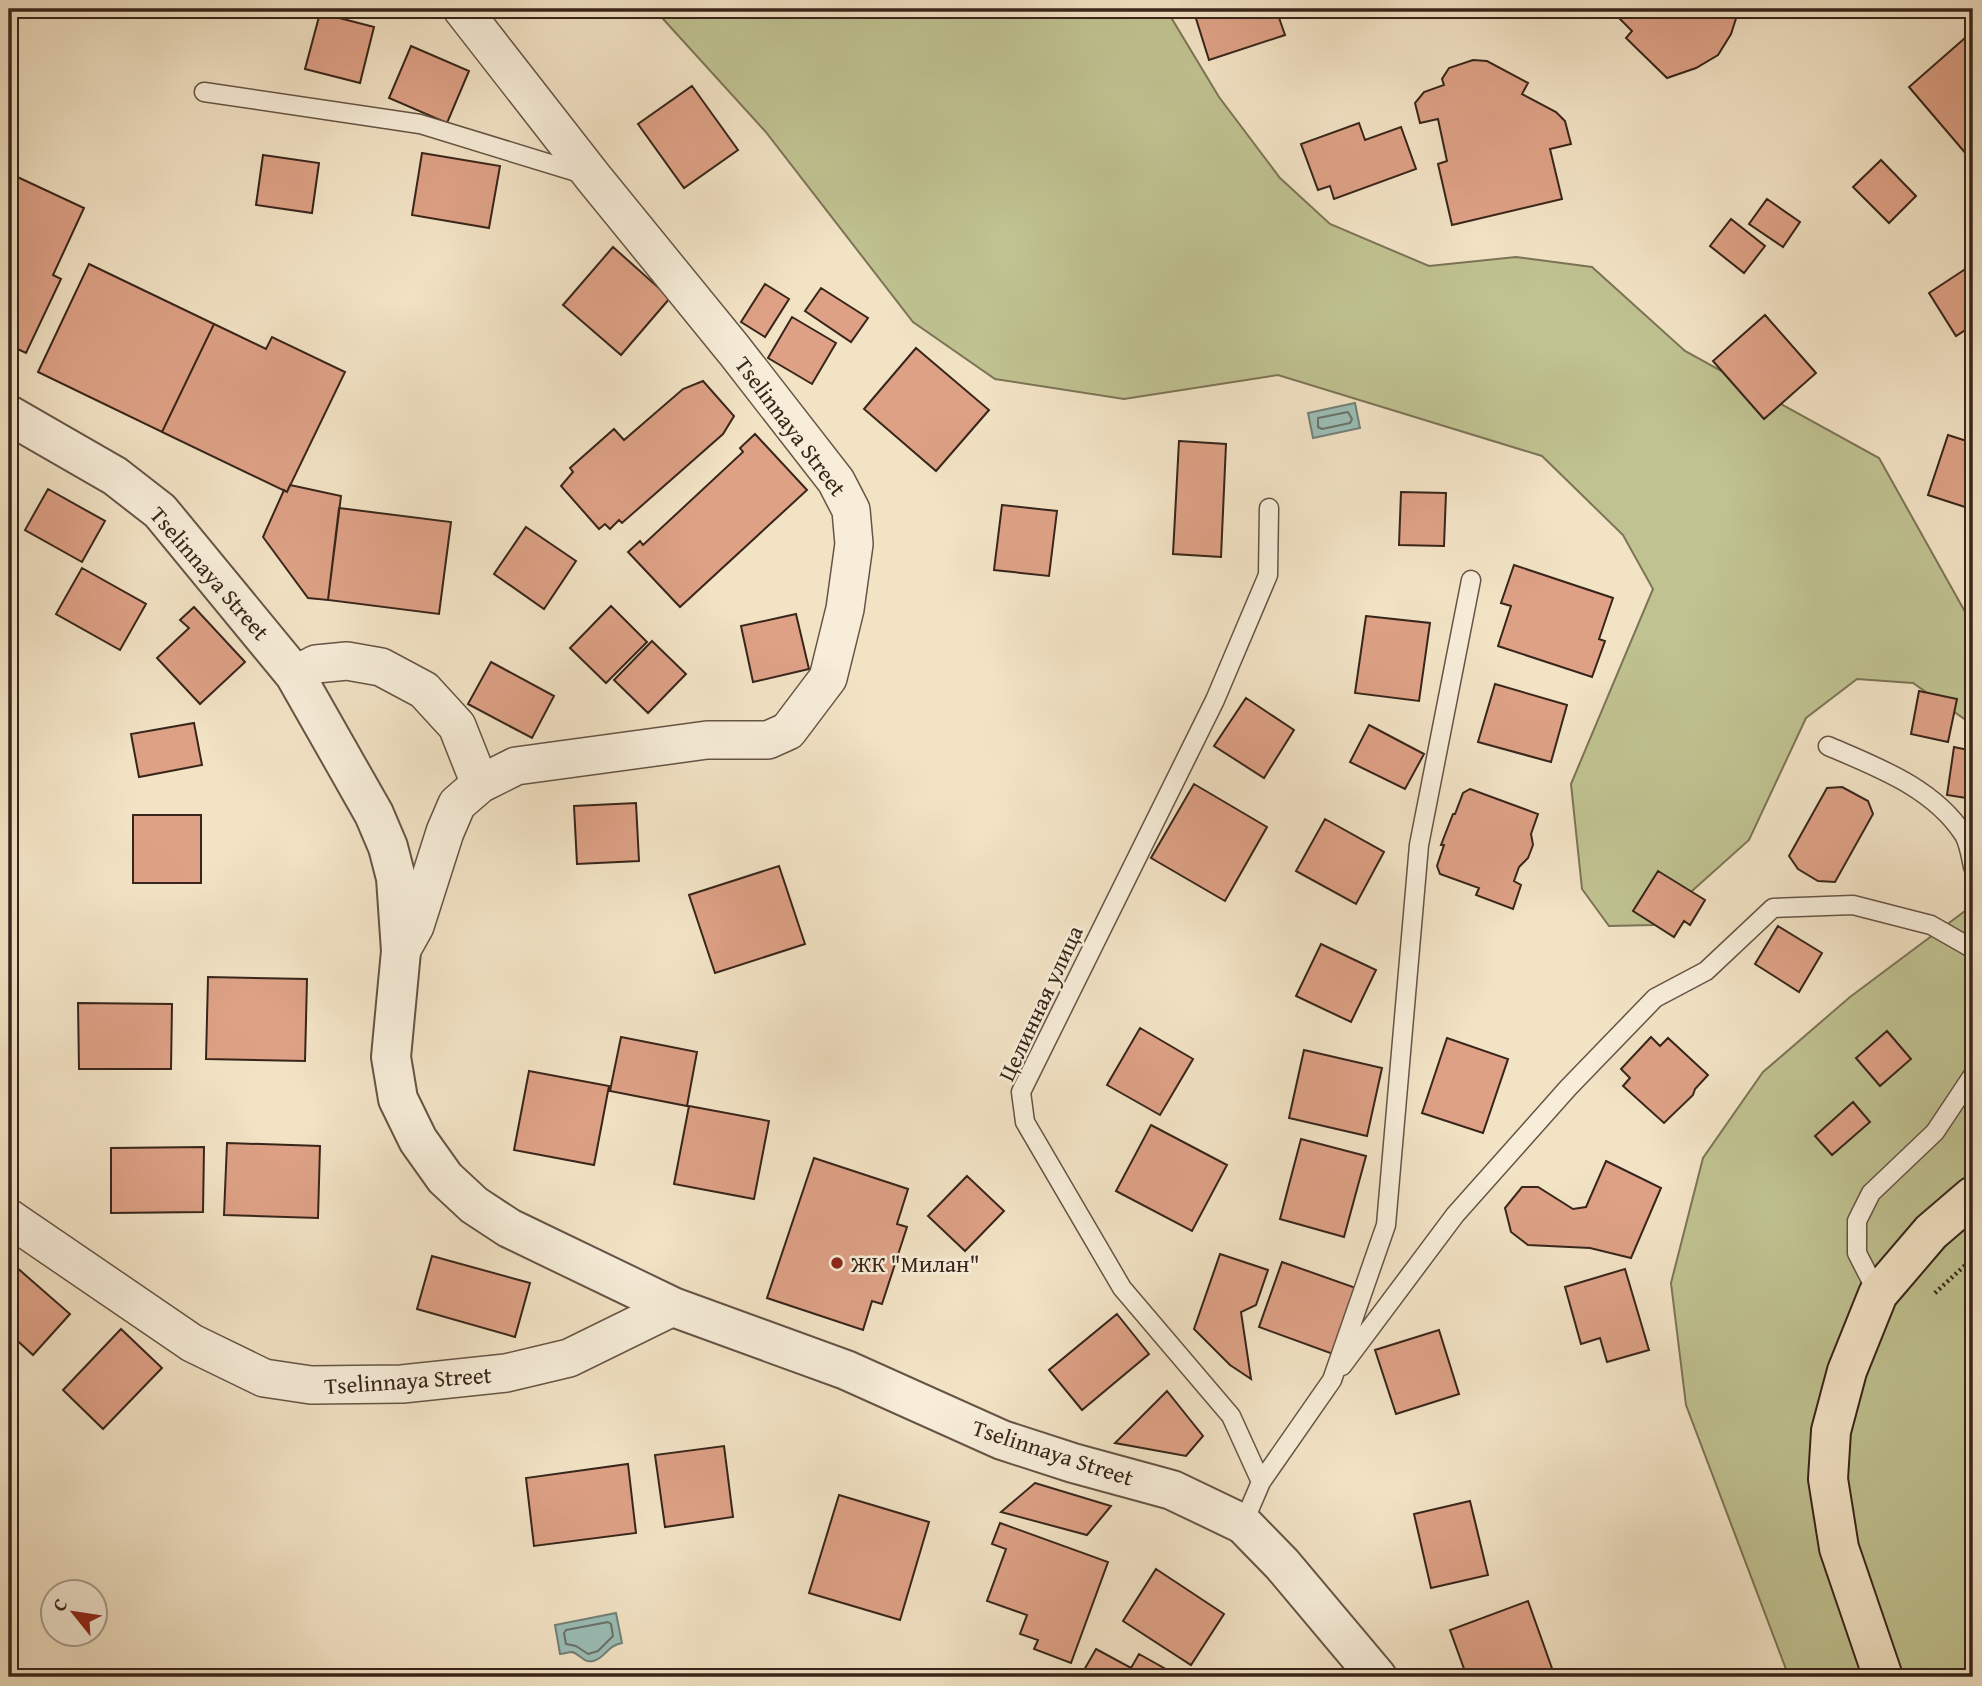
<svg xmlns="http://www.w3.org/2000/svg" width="1982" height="1686" font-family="'Gentium Book Plus',serif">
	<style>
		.green { fill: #c0c291; stroke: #7c7456; stroke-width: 2 }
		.water { fill: #9bbeb7; stroke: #738178; stroke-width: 2 }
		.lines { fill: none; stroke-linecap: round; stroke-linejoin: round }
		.shore { stroke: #6a7268; stroke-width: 2 }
		.building { fill: #dea186; stroke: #38251a; stroke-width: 2 }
		.service-casing { stroke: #665445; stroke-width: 21 }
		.minor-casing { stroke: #665445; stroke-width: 40 }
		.tertiary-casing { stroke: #665445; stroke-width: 42 }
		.primary-casing { stroke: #38251a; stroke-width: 42 }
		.path { stroke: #38251a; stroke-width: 4.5; stroke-dasharray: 2 3.5; stroke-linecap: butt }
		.service { stroke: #f7edd9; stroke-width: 18 }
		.minor { stroke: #f7edd9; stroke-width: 37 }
		.tertiary { stroke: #f7edd9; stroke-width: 38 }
		.primary { stroke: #f2e3c5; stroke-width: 38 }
		.poi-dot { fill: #8f2418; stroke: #f7edd9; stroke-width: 2.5 }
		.labels { text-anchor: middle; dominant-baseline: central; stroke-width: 5; stroke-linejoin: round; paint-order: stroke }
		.street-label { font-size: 23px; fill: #38251a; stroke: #f7edd9 }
		.poi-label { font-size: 23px; fill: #38251a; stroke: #f7edd9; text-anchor: start }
	</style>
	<rect width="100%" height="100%" fill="#f2e3c5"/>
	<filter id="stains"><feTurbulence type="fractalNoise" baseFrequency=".00286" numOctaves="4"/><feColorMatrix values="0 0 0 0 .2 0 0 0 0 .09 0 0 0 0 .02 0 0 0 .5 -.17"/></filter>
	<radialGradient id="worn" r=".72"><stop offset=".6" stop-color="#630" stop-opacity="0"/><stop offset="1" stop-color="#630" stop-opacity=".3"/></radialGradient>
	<path class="green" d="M654,9H1166L1219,97L1280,178L1330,224L1429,266L1516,257L1592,267L1685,351L1879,458L1973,626V725L1913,683L1857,679L1806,718L1749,840L1654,925L1609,926L1582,889L1571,784L1653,589L1623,535L1542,456L1278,375L1124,399L995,379L913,322L765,131Z
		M1973,905V1677H1789L1686,1405L1671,1283L1703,1158L1763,1072L1850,997Z"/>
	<path class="water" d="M1355,403L1360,428L1313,438L1308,413Z
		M616,1613L622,1643C606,1646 607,1657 593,1661C583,1663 580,1654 572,1652C568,1652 564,1654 560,1654L555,1625Z"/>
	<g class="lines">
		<path class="shore" d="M1348,412L1352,419L1350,423L1322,429L1318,427V418Z
			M608,1622L611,1624L613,1636L598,1651L588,1654L576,1646L566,1644L564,1633L566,1630Z"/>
	</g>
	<path class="building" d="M1193,9H1276L1285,35L1209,60Z
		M1610,9H1739L1731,34L1718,55L1696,68L1667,78L1626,38L1632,31Z
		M320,13L374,27L360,83L305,69Z
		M1973,31V162L1909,87Z
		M411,46L469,71L447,123L389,98Z
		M1473,60L1487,61L1528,83L1522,94L1556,112L1565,121L1571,144L1550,149L1562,199L1452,225L1438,164L1447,161L1438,119L1420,123L1415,103L1424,92L1444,85L1442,79L1449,68Z
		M692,86L738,150L684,188L638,124Z
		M1359,123L1365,140L1401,127L1416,169L1334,199L1330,186L1318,190L1301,144Z
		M422,153L500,166L489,228L412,215Z
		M263,155L319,163L312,213L256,205Z
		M1881,160L1916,196L1889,223L1853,187Z
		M11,174L84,208L53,275L61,279L26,353L9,345V178Z
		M1767,199L1800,222L1783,247L1749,224Z
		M1731,219L1765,246L1744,273L1710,246Z
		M613,247L670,298L621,355L563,305Z
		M89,264L214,324L162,432L38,372Z
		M1973,264V325L1956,336L1929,293Z
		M765,284L789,299L765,337L741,322Z
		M821,288L868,318L851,342L805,311Z
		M1765,315L1816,373L1764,419L1713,361Z
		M792,317L836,343L812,384L768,358Z
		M214,324L266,349L272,337L345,372L287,492L162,432Z
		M916,348L989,410L936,471L864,409Z
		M703,381L734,416L723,434L622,523L619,520L610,529L605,524L599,529L561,486L573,472L570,468L614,429L624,440L683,389Z
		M755,434L807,490L680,607L628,552L640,541L643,545L743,452L740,448Z
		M1948,435L1973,443V493L1968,508L1928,495Z
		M1179,441L1226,444L1221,557L1173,554Z
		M290,485L341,496L328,600L308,598L263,537L284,490L287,492Z
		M48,489L105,521L82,562L25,530Z
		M1401,492L1446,493L1444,546L1399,545Z
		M1002,505L1057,511L1049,576L994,570Z
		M339,508L451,522L439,614L328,600Z
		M526,527L576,561L544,609L494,574Z
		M1514,565L1613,598L1599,639L1605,641L1592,677L1498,646L1511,606L1501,603Z
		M82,568L146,604L120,650L56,614Z
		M611,606L647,642L606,683L570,648Z
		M194,607L245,662L200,704L157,658L189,628L180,620Z
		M796,614L809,669L753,682L741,626Z
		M1366,616L1430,623L1419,701L1355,693Z
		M652,641L686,674L648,713L614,680Z
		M491,662L554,696L532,738L468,704Z
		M1495,684L1567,705L1551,762L1478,742Z
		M1919,691L1957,699L1948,742L1911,734Z
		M1246,698L1294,730L1264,778L1214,746Z
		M194,723L202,765L139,777L131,734Z
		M1369,725L1424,754L1405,789L1350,762Z
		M1954,747L1973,751V799L1947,795Z
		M1194,784L1267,827L1225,901L1151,858Z
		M1842,787L1868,801L1873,814L1835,882L1818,881L1798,869L1789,856L1827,788Z
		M1470,789L1538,814L1531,834L1533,845L1528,858L1519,867L1514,881L1521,885L1513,909L1476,895L1479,888L1440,874L1437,866L1444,845H1441L1453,814H1455L1463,793Z
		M636,803L639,861L577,864L574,806Z
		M133,815H201V883H133Z
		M1325,819L1384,852L1356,904L1296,871Z
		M779,866L805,944L715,973L689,895Z
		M1658,871L1705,900L1690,925L1684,921L1674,937L1633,911Z
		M1778,926L1822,953L1799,992L1755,964Z
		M1321,944L1376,970L1351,1022L1296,996Z
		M208,977L307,979L305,1061L206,1059Z
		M78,1003L172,1004L171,1069H79Z
		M1140,1028L1193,1059L1160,1115L1107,1085Z
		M1887,1031L1911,1059L1880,1086L1856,1058Z
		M621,1037L697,1052L687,1106L610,1091Z
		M1651,1037L1660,1046L1668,1038L1708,1075L1695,1089L1693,1095L1664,1123L1623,1086L1630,1078L1621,1069Z
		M1447,1038L1508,1059L1483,1133L1422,1113Z
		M1304,1050L1382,1068L1367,1136L1289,1118Z
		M529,1071L609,1086L594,1165L514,1150Z
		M1853,1102L1870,1122L1832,1155L1815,1136Z
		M689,1106L769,1121L754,1199L674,1184Z
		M1151,1125L1227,1165L1192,1231L1116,1191Z
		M1301,1139L1366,1156L1344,1237L1280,1219Z
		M227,1143L320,1146L318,1218L224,1215Z
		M204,1147L203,1212L111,1213V1148Z
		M814,1158L908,1189L897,1224L907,1227L882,1304L872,1301L863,1330L767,1298Z
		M1606,1161L1661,1188L1631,1258L1590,1248L1528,1245L1511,1232L1505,1208L1522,1187H1538L1573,1209L1586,1207Z
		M967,1176L1004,1211L965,1251L928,1216Z
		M1220,1254L1268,1270L1256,1305L1241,1312L1251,1379L1230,1365L1194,1329Z
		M432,1256L530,1283L515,1337L417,1309Z
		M1282,1262L1356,1288L1333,1354L1259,1327Z
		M15,1266L70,1314L33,1355L9,1333V1273Z
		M1625,1269L1649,1350L1607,1362L1600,1338L1581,1344L1565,1287Z
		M1117,1314L1149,1354L1082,1410L1049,1370Z
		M121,1329L162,1368L103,1429L63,1390Z
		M1439,1330L1459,1394L1396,1414L1375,1350Z
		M1167,1391L1203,1436L1186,1456L1115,1443Z
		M724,1446L733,1517L665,1527L655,1455Z
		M628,1464L636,1533L534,1546L526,1478Z
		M1035,1483L1111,1506L1087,1535L1001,1512Z
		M839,1495L929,1522L900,1620L809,1593Z
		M1470,1501L1488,1575L1431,1588L1414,1514Z
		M1000,1523L1108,1562L1071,1663L1034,1649L1038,1640L1020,1634L1027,1615L987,1601L1006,1549L992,1544Z
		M1156,1569L1224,1614L1191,1665L1123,1621Z
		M1528,1601L1554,1674L1547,1677H1467L1450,1630Z
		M1096,1649L1131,1668L1139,1654L1180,1677H1080Z"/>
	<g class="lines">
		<defs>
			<path id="service" d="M204,92L420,124L583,174
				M1828,746C1877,767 1934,788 1964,835C1969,844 1971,857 1973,867
				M1878,1294L1857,1253V1221L1871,1193L1935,1132L1973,1075
				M1342,1366L1455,1215L1568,1088L1655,998L1706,971L1773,908L1853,905L1931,925L1973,949
				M1261,1482L1231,1416L1122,1288L1025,1122L1021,1092L1215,700L1268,575L1269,508
				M1243,1524L1261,1482L1332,1380L1386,1225L1419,845L1471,580"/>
			<path id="minor" d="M295,675L316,664L347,661L381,667L424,690L457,726L480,784L516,766L707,740H768L788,731L828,678L845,609L854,544L851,510L836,481L734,350L593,177L462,9
				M401,951L415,926L445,832L457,804L480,784
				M9,1218L192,1343L264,1378L311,1385L402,1384L506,1373L569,1358L673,1307"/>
			<path id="tertiary" d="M9,415L115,476L160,511L295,675L374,814L388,847L396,878L401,951L391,1057L398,1099L418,1140L445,1178L474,1205L509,1228L673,1307L846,1370L1002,1440L1073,1463L1172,1490L1243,1524L1282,1564L1377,1677"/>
			<path id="primary" d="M1883,1677L1839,1548L1828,1479L1831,1431L1847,1371L1878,1294L1931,1232L1973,1196"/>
		</defs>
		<use href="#service" class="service-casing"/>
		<use href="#minor" class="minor-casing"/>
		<use href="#tertiary" class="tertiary-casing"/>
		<use href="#primary" class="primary-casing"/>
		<path class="path" d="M1935,1293L1973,1258"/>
		<use href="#service" class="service"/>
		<use href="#minor" class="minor"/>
		<use href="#tertiary" class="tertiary"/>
		<use href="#primary" class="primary"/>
	</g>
	<circle class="poi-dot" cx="837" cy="1263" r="7"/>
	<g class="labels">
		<g class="street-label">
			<text transform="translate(791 426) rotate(53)">Tselinnaya Street</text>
			<text transform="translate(210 573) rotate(49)">Tselinnaya Street</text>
			<text transform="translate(1040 1003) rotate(-65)">Целинная улица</text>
			<text transform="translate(408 1380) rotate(-4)">Tselinnaya Street</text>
			<text transform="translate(1053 1452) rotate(18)">Tselinnaya Street</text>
		</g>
		<g class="poi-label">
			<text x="851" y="1263">ЖК "Милан"</text>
		</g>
	</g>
	<rect width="1982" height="1686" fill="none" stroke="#f2e3c5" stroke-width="35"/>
	<rect x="10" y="10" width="1961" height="1665" fill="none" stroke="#38251a" stroke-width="3.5"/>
	<rect x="18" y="18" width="1947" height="1651" fill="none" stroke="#38251a" stroke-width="2"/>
	<g transform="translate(74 1613) rotate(300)"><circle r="33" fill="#f7edd9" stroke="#ab9d8d" stroke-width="2"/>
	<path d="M0-5L12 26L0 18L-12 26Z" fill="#8f2418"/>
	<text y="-10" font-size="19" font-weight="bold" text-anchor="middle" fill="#38251a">С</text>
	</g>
	<rect width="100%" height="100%" filter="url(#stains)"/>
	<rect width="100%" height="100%" fill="url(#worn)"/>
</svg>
